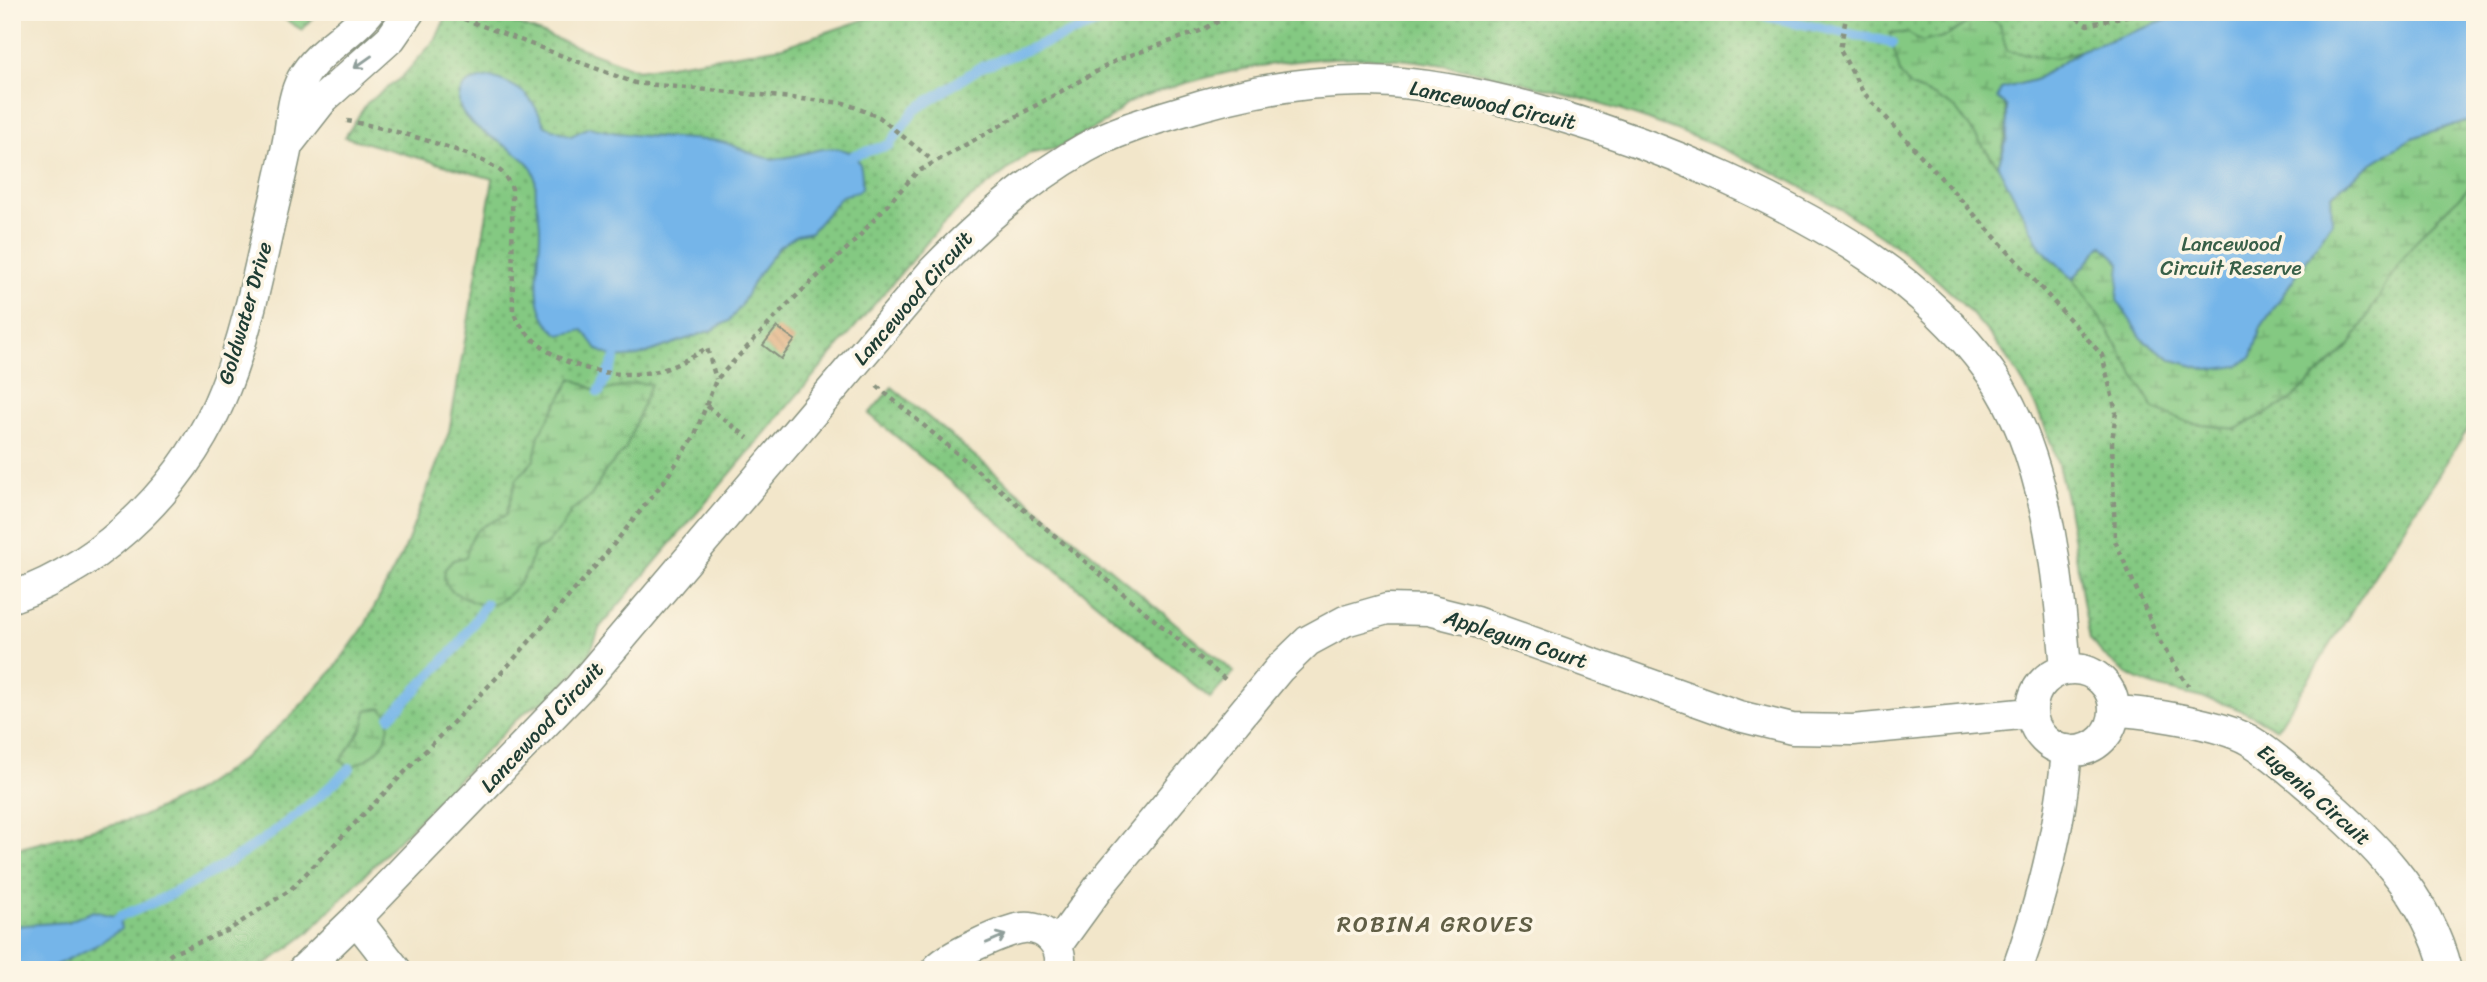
<svg xmlns="http://www.w3.org/2000/svg" width="2487" height="982" font-family="Sriracha,sans-serif">
	<style>
		.grass { fill: url(#grass-dots); stroke: #52835b; stroke-width: 2 }
		.wetland { fill: url(#wetland-marsh); stroke: #52835b; stroke-width: 2 }
		.water { fill: #74b5e9; stroke: #4a798e; stroke-width: 2 }
		.lines { fill: none; stroke-linecap: round; stroke-linejoin: round }
		.stream { stroke: #74b5e9; stroke-width: 10 }
		.building { fill: url(#building-back-hatch) }
		.minor-casing { stroke: #88927f; stroke-width: 33 }
		.path { stroke: #88927f; stroke-width: 4.5; stroke-dasharray: 5 5; stroke-linecap: butt }
		.minor { stroke: #fff; stroke-width: 30 }
		.oneway { stroke: #8f9e9a }
		.labels { text-anchor: middle; dominant-baseline: central; stroke-width: 7; stroke-linejoin: round; paint-order: stroke }
		.street-label { font-size: 21px; fill: #1f3d34; stroke: #fcf5e5 }
		.park-label { font-size: 21px; fill: #386048; stroke: #fcf5e5 }
		.neighbourhood-label { font-size: 23px; letter-spacing: 2px; fill: #615f46; stroke: #fcf5e5 }
	</style>
	<defs>
		<pattern id="grass-dots" width="8" height="8" patternUnits="userSpaceOnUse" patternTransform="scale(1.75)"><rect width="8" height="8" fill="#84c982"/><path d="M2 2h.1M6 6h.1" fill="none" stroke="#6ba46b" stroke-width="1.8" stroke-linecap="round"/></pattern>
		<pattern id="wetland-marsh" width="20" height="14" patternUnits="userSpaceOnUse" patternTransform="scale(1.75)"><rect width="20" height="14" fill="#84c982"/><path d="M1 5h8M5 5V1M11 12h8M15 12V8" fill="none" stroke="#6ba46b"/></pattern>
		<pattern id="building-back-hatch" width="6" height="6" patternUnits="userSpaceOnUse" patternTransform="scale(1.75)"><rect width="6" height="6" fill="#db9f66"/><path d="M-1 5l2 2M0 0l6 6M5-1l2 2" fill="none" stroke="#b18355"/></pattern>
	</defs>
	<rect width="100%" height="100%" fill="#fcf5e5"/>
	<filter id="ink" filterUnits="userSpaceOnUse"><feTurbulence type="fractalNoise" baseFrequency=".0143" numOctaves="2"/><feDisplacementMap in="SourceGraphic" scale="14" xChannelSelector="R" yChannelSelector="G"/><feConvolveMatrix kernelMatrix="1 2 1 2 8 2 1 2 1" color-interpolation-filters="sRGB"/></filter>
	<filter id="wash" filterUnits="userSpaceOnUse"><feTurbulence type="fractalNoise" baseFrequency=".00686" numOctaves="4" result="noise"/><feDisplacementMap in="SourceGraphic" scale="28" xChannelSelector="R" yChannelSelector="G"/><feGaussianBlur stdDeviation="1.57" result="paint"/><feColorMatrix in="noise" values="0 0 0 0 0 0 0 0 0 0 0 0 0 0 0 0 0 1.4 0 .05"/><feComposite in="paint" operator="in"/></filter>
	<g filter="url(#wash)">
		<rect width="100%" height="100%" fill="#f2e6ca"/>
		<path class="grass" d="M273,12H318L302,30Z
			M448,12H486L638,70L782,47L887,12H2475V417L2277,729C2263,721 2249,713 2233,707C2173,686 2134,696 2090,639C2073,559 2073,482 2036,407C1950,231 1715,132 1536,86C1486,73 1433,60 1381,58C1297,54 1220,71 1140,97L1126,104L1106,122L1058,148L1028,154L966,202L940,227L600,627L588,658L551,698L529,709L516,720L307,934L258,970H12V850L141,817L196,791L240,761L289,718L333,670L364,627L405,548L449,432L493,179L345,137L367,103L402,77L436,39Z
			M892,387L1234,672L1210,698L869,414Z"/>
		<path class="wetland" d="M1979,15C2008,23 1998,28 2007,51L2056,58L2082,50L2035,80L2001,89C2010,117 2007,139 1998,166L1956,109L1934,96L1910,87L1900,73L1890,33H1908L1922,42L1947,36Z
			M2475,118V182L2425,230L2398,265L2350,345L2288,402L2236,429L2193,424L2154,409L2106,327L2073,279L2102,245L2120,263L2143,340L2173,360L2208,370L2252,356L2261,327L2332,222L2331,195L2371,164L2412,138Z
			M572,378L599,392L637,383L651,384L625,450L606,470L591,496L571,511L563,526L546,545L534,551C529,572 514,598 491,604C478,607 448,593 444,580C444,576 445,573 445,569L453,560L466,557C471,527 481,527 506,515L516,480L534,460L539,435Z
			M382,708L390,717C387,749 377,754 350,768L341,760L364,725L366,710Z"/>
		<path class="water" d="M2189,12H2475V118L2412,138L2371,164L2331,195L2332,222L2261,327L2252,356L2239,366L2208,370L2173,360L2143,340L2117,300L2120,263L2102,245L2073,279L2040,247L1998,166L2007,139V107L1997,99L2001,89L2035,80L2082,50Z
			M491,77C523,87 532,96 545,126L571,136L589,127C630,138 674,137 717,141C734,143 750,156 768,158C794,162 823,141 847,151C863,158 862,172 862,188L857,192L842,196L811,232L797,235L779,247L755,279L741,306L729,321L712,330L638,356L615,358L598,350L583,330L560,335C525,311 541,264 540,229C540,218 537,208 536,197C535,189 537,178 533,170C518,144 455,128 459,98C461,80 476,80 491,77Z
			M93,911L119,917L121,929L95,946L46,970H12V926L67,922Z"/>
		<g class="lines">
			<path class="stream" d="M1746,12L1893,43
				M854,155L889,145L915,110L979,68L1126,12
				M599,392L615,358
				M390,717L459,645L486,604
				M119,917C204,884 284,832 350,768"/>
		</g>
		<g id="blocks">
			<path class="building" d="M777,327L795,340L781,359L763,345Z"/>
		</g>
	</g>
	<g filter="url(#ink)">
		<use href="#blocks" fill-opacity="0" stroke="#88927f" stroke-width="2"/>
		<g class="lines">
			<defs>
				<path id="minor" d="M288,144L324,98L391,38L409,12
					M12,597C107,564 189,481 225,388C250,325 261,257 277,192C280,177 284,162 287,146C292,123 291,100 302,79C318,50 349,37 369,12
					M2032 710a41 41 0 1 1 82 0a41 41 0 1 1-82 0Z
					M2114,711C2147,712 2220,724 2249,740C2271,753 2292,772 2312,789C2370,839 2427,893 2446,970
					M356,919L396,970
					M1057,945L1102,883L1279,669L1308,641L1345,621L1387,609L1428,610L1476,622L1739,716L1792,729L1853,730L2031,713
					M303,970L356,919L579,688L933,271C979,223 1027,181 1085,148C1113,132 1146,122 1176,113C1238,93 1305,80 1370,81C1480,84 1625,132 1725,178C1827,225 1923,279 1990,372C2047,453 2058,574 2066,669
					M936,970C946,956 1006,930 1023,928C1047,926 1065,947 1059,970
					M2017,970C2042,900 2061,825 2067,750"/>
			</defs>
			<use href="#minor" class="minor-casing"/>
			<path class="path" d="M445,12L635,83L844,103L879,117L933,161
				M1847,12L1840,50L1863,92L2102,355L2116,412L2112,441L2115,541L2160,642L2188,686
				M2069,12L2087,25L2143,12
				M347,121C384,127 470,150 499,170C505,174 508,182 512,188L513,312C538,363 605,382 658,371C675,367 692,356 707,348L716,379
				M877,386L1226,680
				M707,406L748,438
				M155,970L171,954L227,931L290,890L506,668L606,554L665,480L694,437L716,380L788,304L854,242L917,172L1117,60L1200,31L1236,12"/>
			<use href="#minor" class="minor"/>
		</g>
		<defs><path id="oneway-shaft" d="M-6 0H5M1.5-3L5.5 0L1.5 3" fill="none" stroke-width="1.6" stroke-linecap="round" stroke-linejoin="round" transform="scale(1.75)"/></defs>
		<g class="oneway">
			<use href="#oneway-shaft" transform="translate(363 62) rotate(145)"/>
			<use href="#oneway-shaft" transform="translate(996 939) rotate(-23)"/>
		</g>
	</g>
	<g class="labels">
		<g class="street-label">
			<text transform="translate(1493 105) rotate(12)">Lancewood Circuit</text>
			<text transform="translate(913 298) rotate(-49)">Lancewood Circuit</text>
			<text transform="translate(245 313) rotate(-74)">Goldwater Drive</text>
			<text transform="translate(1516 639) rotate(18)">Applegum Court</text>
			<text transform="translate(542 727) rotate(-47)">Lancewood Circuit</text>
			<text transform="translate(2314 795) rotate(41)">Eugenia Circuit</text>
		</g>
		<g class="park-label">
			<text x="2231" y="244">Lancewood<tspan x="2231" dy="24">Circuit Reserve</tspan></text>
		</g>
		<g class="neighbourhood-label">
			<text x="1436" y="924">ROBINA GROVES</text>
		</g>
	</g>
	<rect width="2487" height="982" fill="none" stroke="#fcf5e5" stroke-width="42"/>
</svg>
